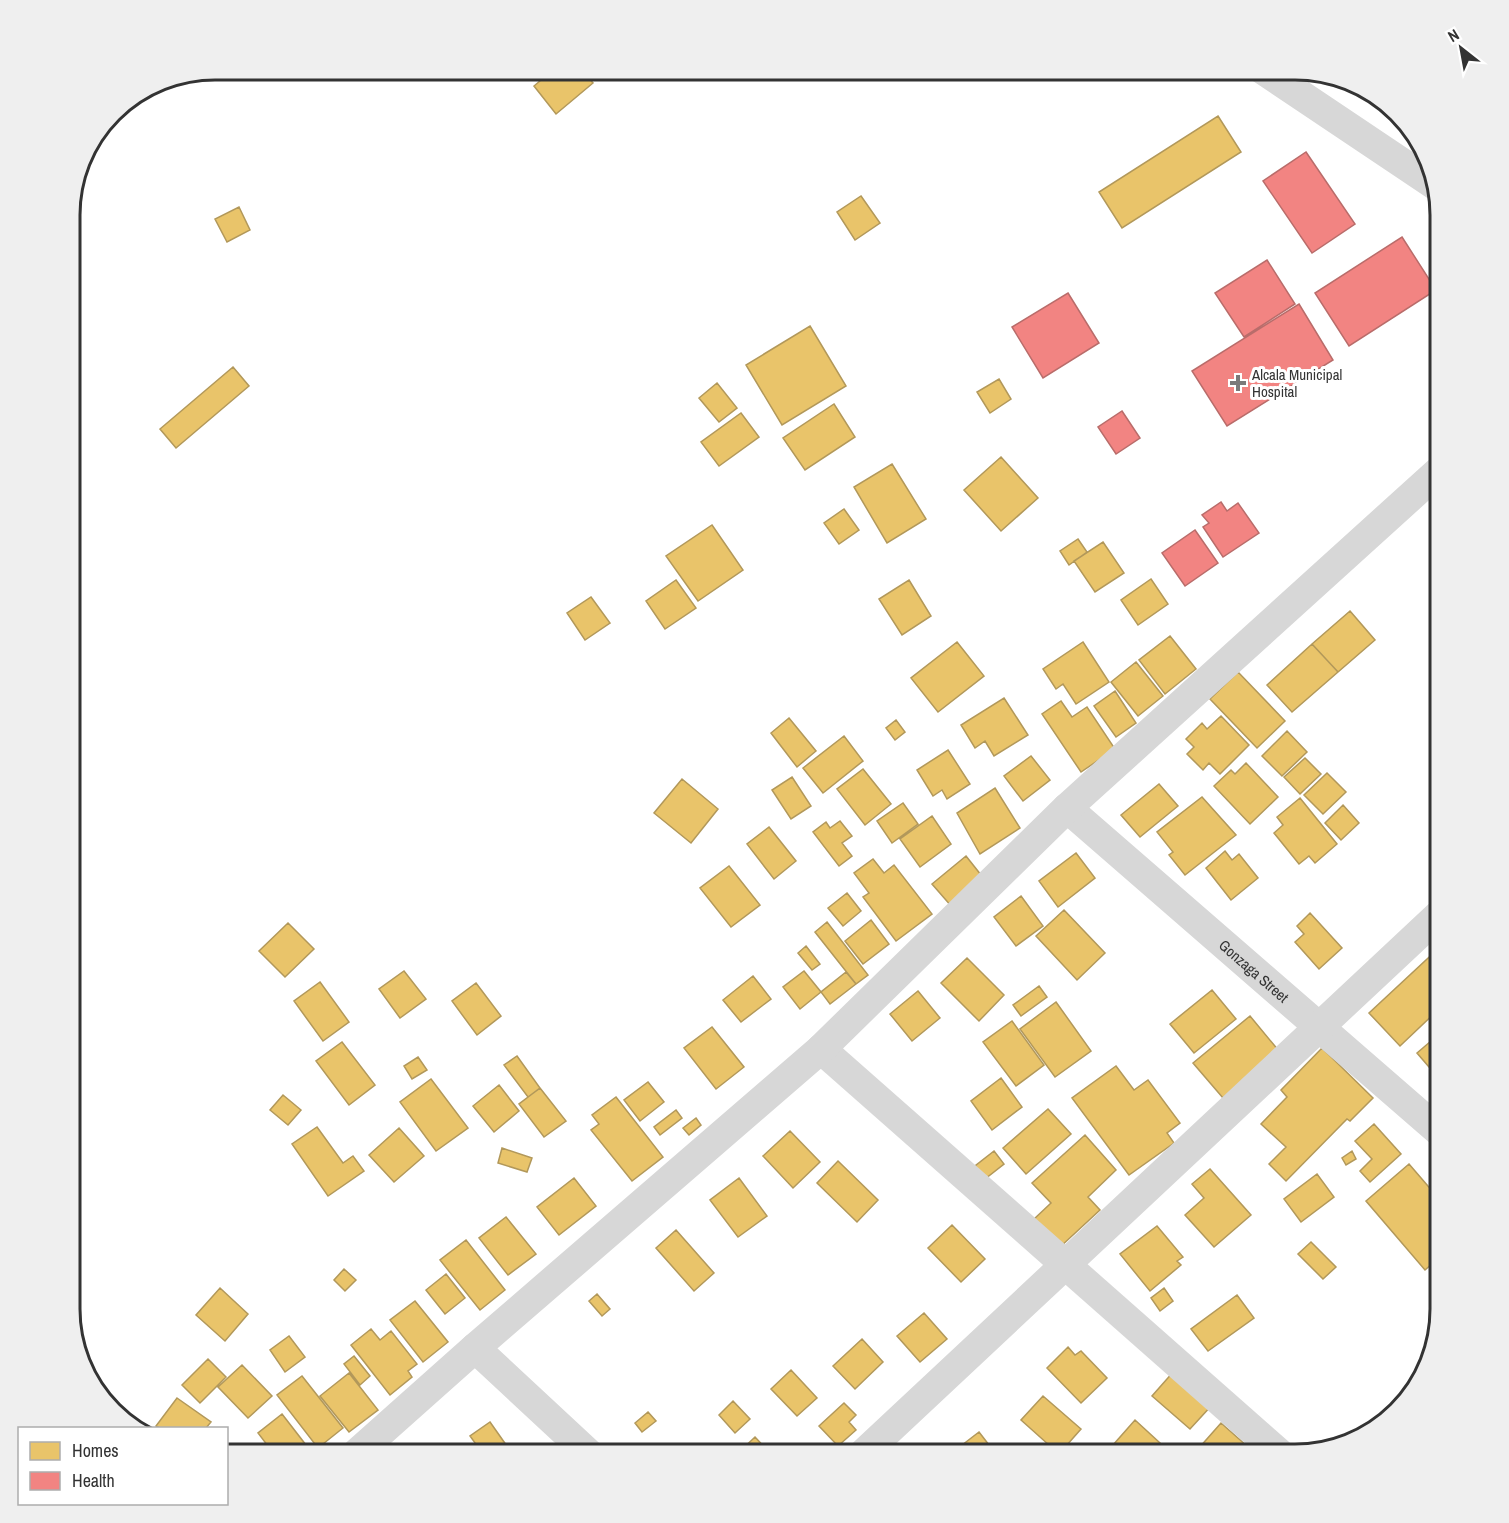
<svg xmlns="http://www.w3.org/2000/svg" width="1509" height="1523" font-family="'Archivo Narrow',sans-serif">
	<style>
		.homes { fill: #e9c46a; stroke: #b2985a; stroke-width: 1.5 }
		.health { fill: #f28482; stroke: #b96c6a; stroke-width: 1.5 }
		.lines { fill: none; stroke-linecap: round; stroke-linejoin: round }
		.minor { stroke: #d7d7d7; stroke-width: 30 }
		.poi-dot { fill: #7a7a7a; stroke: #fff; stroke-width: 2 }
		.labels { text-anchor: middle; dominant-baseline: central; stroke-width: 6; stroke-linejoin: round; paint-order: stroke }
		.poi-label { font-size: 15px; fill: #333; stroke: #fff; text-anchor: start }
		.street-label { font-size: 15px; fill: #333; stroke: #fff }
		.rim { fill: none; stroke: #333; stroke-width: 3 }
	</style>
	<rect width="100%" height="100%" fill="#fff"/>
	<path class="homes" d="M554,69H581L593,83L556,114L534,86Z
		M1218,116L1241,152L1122,228L1099,192Z
		M861,196L880,223L855,240L837,212Z
		M239,207L250,230L227,242L215,219Z
		M810,326L846,386L782,425L746,365Z
		M233,367L249,386L176,448L160,429Z
		M999,379L1011,399L990,413L977,392Z
		M717,383L737,408L719,422L699,398Z
		M834,404L855,437L805,470L783,438Z
		M741,413L759,437L719,466L701,442Z
		M1001,457L1038,498L1001,531L964,490Z
		M892,464L926,519L887,543L854,487Z
		M844,509L859,530L839,544L824,523Z
		M712,525L743,570L698,601L666,556Z
		M1078,539L1087,552L1069,565L1060,551Z
		M1103,542L1124,573L1095,592L1074,561Z
		M1151,579L1168,604L1138,625L1121,600Z
		M676,580L696,608L665,629L646,601Z
		M909,580L931,616L902,635L879,599Z
		M591,597L610,623L585,640L567,613Z
		M1350,611L1375,640L1338,672L1312,644Z
		M1170,636L1196,669L1165,694L1139,660Z
		M957,642L984,676L938,712L911,678Z
		M1083,642L1109,682L1076,704L1063,684L1056,689L1043,669Z
		M1312,644L1338,672L1292,712L1267,685Z
		M1136,662L1163,696L1138,716L1111,682Z
		M1238,672L1285,721L1257,748L1210,699Z
		M1115,691L1136,723L1116,737L1094,706Z
		M1004,698L1028,735L994,756L985,741L975,748L961,725Z
		M1061,701L1072,717L1087,707L1115,749L1081,772L1042,714Z
		M1221,716L1249,745L1220,774L1209,763L1203,770L1187,754L1194,747L1186,739L1202,723L1207,729Z
		M789,718L816,751L797,767L771,733Z
		M896,720L905,732L895,740L886,728Z
		M1287,731L1307,752L1282,776L1262,756Z
		M844,736L863,761L823,793L803,768Z
		M948,750L970,784L947,799L942,790L933,796L917,770Z
		M1031,756L1050,780L1023,801L1004,776Z
		M1305,758L1321,774L1300,794L1284,777Z
		M1246,763L1278,797L1250,824L1214,786L1231,770L1235,774Z
		M863,769L891,804L865,825L837,789Z
		M1327,773L1346,792L1323,814L1304,795Z
		M792,777L811,806L791,819L772,790Z
		M682,779L718,809L691,843L654,813Z
		M1159,784L1178,806L1140,837L1121,815Z
		M995,788L1020,828L980,854L957,813Z
		M1202,797L1236,835L1185,875L1169,855L1173,852L1157,832Z
		M1300,798L1337,844L1315,863L1309,856L1299,864L1274,833L1283,825L1277,817Z
		M903,803L918,824L892,843L877,821Z
		M1343,805L1359,823L1341,840L1325,823Z
		M932,816L951,844L920,867L900,839Z
		M840,821L852,836L842,843L852,856L839,866L813,832L826,822L830,828Z
		M769,827L796,861L774,879L747,844Z
		M1225,851L1232,860L1239,854L1258,878L1231,900L1206,868Z
		M1076,853L1095,878L1058,907L1039,881Z
		M966,856L985,880L952,907L932,884Z
		M873,859L884,873L894,865L932,914L896,941L863,897L869,893L854,873Z
		M729,866L760,905L731,927L700,888Z
		M847,893L861,911L843,926L828,908Z
		M1021,896L1043,926L1016,946L994,917Z
		M1064,910L1105,953L1077,980L1036,936Z
		M1310,913L1342,948L1319,969L1295,942L1304,934L1297,926Z
		M871,920L889,944L863,964L845,941Z
		M827,922L868,975L856,984L815,932Z
		M288,923L314,949L285,977L259,951Z
		M806,946L820,964L812,970L798,953Z
		M1440,947V1008L1400,1046L1369,1013Z
		M967,958L1004,995L979,1021L941,983Z
		M404,971L426,999L400,1018L379,989Z
		M804,971L821,992L800,1009L783,987Z
		M846,972L856,984L830,1004L821,992Z
		M753,976L771,999L741,1022L723,1000Z
		M320,982L349,1022L323,1041L294,1001Z
		M476,983L501,1016L477,1035L452,1001Z
		M1039,986L1047,997L1021,1016L1013,1005Z
		M1212,990L1236,1019L1194,1053L1170,1024Z
		M918,991L940,1018L912,1041L890,1014Z
		M1056,1002L1091,1051L1055,1077L1020,1029Z
		M1250,1016L1279,1051L1223,1098L1193,1063Z
		M1012,1021L1044,1065L1016,1086L983,1042Z
		M712,1027L744,1067L716,1089L684,1048Z
		M1438,1035L1440,1070L1435,1074L1417,1053Z
		M342,1042L375,1085L349,1105L316,1061Z
		M1322,1048L1373,1098L1350,1121L1347,1119L1286,1181L1269,1164L1286,1147L1261,1124L1287,1097L1281,1090Z
		M517,1056L540,1088L528,1097L504,1065Z
		M418,1057L427,1070L412,1079L404,1066Z
		M1116,1066L1134,1090L1148,1080L1180,1123L1167,1133L1174,1143L1129,1175L1072,1098Z
		M1001,1078L1022,1107L992,1130L971,1101Z
		M431,1079L468,1128L436,1151L400,1102Z
		M648,1082L664,1102L640,1121L624,1100Z
		M499,1085L519,1111L494,1132L473,1106Z
		M540,1088L566,1121L544,1137L519,1104Z
		M283,1095L301,1110L288,1125L270,1110Z
		M616,1097L663,1157L632,1181L591,1130L599,1124L592,1115Z
		M1048,1109L1071,1134L1026,1174L1003,1148Z
		M676,1110L682,1118L660,1135L654,1127Z
		M696,1118L701,1125L689,1135L683,1128Z
		M1374,1124L1401,1154L1370,1182L1360,1171L1372,1159L1355,1141Z
		M317,1127L343,1163L353,1156L364,1171L328,1196L292,1144Z
		M399,1128L424,1156L394,1182L369,1155Z
		M790,1131L820,1162L793,1188L763,1156Z
		M1085,1135L1116,1170L1088,1197L1100,1210L1059,1248L1033,1220L1051,1203L1032,1183Z
		M502,1148L532,1158L527,1172L498,1163Z
		M994,1151L1004,1164L985,1179L975,1166Z
		M1352,1151L1356,1159L1346,1165L1342,1158Z
		M838,1161L878,1200L857,1222L817,1183Z
		M1409,1164L1440,1200V1257L1425,1270L1366,1201Z
		M1210,1169L1251,1215L1214,1247L1185,1215L1204,1198L1192,1184Z
		M1317,1174L1334,1197L1301,1222L1284,1199Z
		M574,1178L596,1206L559,1235L537,1207Z
		M739,1178L767,1216L738,1237L710,1200Z
		M506,1217L536,1254L508,1275L479,1238Z
		M952,1225L985,1259L961,1282L928,1248Z
		M1157,1226L1183,1257L1177,1261L1181,1265L1150,1291L1120,1254Z
		M676,1230L714,1273L694,1291L656,1248Z
		M466,1240L505,1290L480,1310L440,1260Z
		M1311,1242L1336,1267L1323,1279L1298,1254Z
		M344,1269L356,1280L345,1291L334,1280Z
		M446,1274L465,1298L445,1314L426,1290Z
		M220,1288L248,1314L225,1341L196,1315Z
		M1164,1288L1173,1301L1160,1311L1151,1298Z
		M597,1294L610,1309L602,1316L589,1301Z
		M1237,1295L1254,1318L1208,1351L1191,1329Z
		M415,1301L448,1342L423,1362L390,1320Z
		M924,1313L947,1339L920,1362L897,1336Z
		M371,1329L380,1340L391,1331L417,1364L408,1371L412,1377L390,1395L351,1345Z
		M289,1336L305,1357L285,1372L270,1350Z
		M862,1339L883,1362L855,1389L833,1366Z
		M1068,1347L1075,1355L1081,1351L1107,1378L1081,1403L1047,1368Z
		M354,1356L370,1376L360,1385L344,1364Z
		M208,1359L226,1377L200,1403L182,1385Z
		M242,1365L272,1396L248,1418L218,1387Z
		M791,1370L817,1398L797,1416L771,1389Z
		M1174,1371L1212,1405L1190,1429L1152,1396Z
		M349,1373L378,1410L349,1432L320,1396Z
		M302,1376L343,1428L318,1448L277,1395Z
		M1043,1396L1081,1429L1059,1454L1021,1420Z
		M177,1398L211,1422L206,1428H160L156,1426Z
		M733,1401L750,1419L735,1433L719,1415Z
		M844,1403L856,1415L849,1422L856,1430L838,1446L819,1426Z
		M648,1412L656,1421L642,1432L635,1423Z
		M282,1414L306,1445L295,1454H274L258,1433Z
		M1135,1420L1172,1454H1123L1113,1445Z
		M490,1422L509,1449L503,1454H483L470,1436Z
		M1221,1423L1256,1454H1207L1199,1448Z
		M979,1432L996,1454H955L953,1452Z
		M755,1437L771,1454H737Z"/>
	<path class="health" d="M1306,152L1355,224L1312,253L1263,181Z
		M1402,237L1436,290L1349,346L1315,293Z
		M1267,260L1295,304L1244,337L1215,293Z
		M1068,293L1099,343L1043,378L1012,327Z
		M1299,304L1333,360L1227,426L1192,371Z
		M1122,411L1140,438L1116,454L1098,427Z
		M1221,502L1227,511L1238,503L1259,533L1223,557L1203,527L1209,523L1202,515Z
		M1195,530L1218,563L1185,586L1162,553Z"/>
	<g class="lines">
		<g class="minor">
			<path d="M1262,69L1435,185"/>
			<path id="s1" d="M1067,808L1440,1132"/>
			<path d="M821,1049L1280,1454"/>
			<path d="M475,1348L589,1454"/>
			<path d="M356,1454L475,1348L821,1049L1067,808L1440,470"/>
			<path d="M863,1454L1440,914"/>
		</g>
	</g>
	<path class="poi-dot" d="M1235 374h6v6h6v6h-6v6h-6v-6h-6v-6h6z"/>
	<g class="labels">
		<g class="poi-label">
			<text x="1252" y="374">Alcala Municipal<tspan x="1252" dy="17">Hospital</tspan></text>
		</g>
		<g class="street-label">
			<text stroke="none"><textPath href="#s1" startOffset="248">Gonzaga Street</textPath></text>
		</g>
	</g>
	<path d="M0 0H1509V1523H0ZM215 80H1295A135 135 0 0 1 1430 215V1309A135 135 0 0 1 1295 1444H215A135 135 0 0 1 80 1309V215A135 135 0 0 1 215 80Z" fill="#efefef" fill-rule="evenodd"/>
	<path class="rim" d="M215 80H1295A135 135 0 0 1 1430 215V1309A135 135 0 0 1 1295 1444H215A135 135 0 0 1 80 1309V215A135 135 0 0 1 215 80Z"/>
	<rect x="18" y="1427" width="210" height="78" fill="#ffffff" stroke="#adadad" stroke-width="1.5"/>
	<rect x="30" y="1442" width="30" height="18" fill="#e9c46a" stroke="#adadad" stroke-width="1.5"/>
	<text x="72" y="1457" font-size="18" fill="#333333">Homes</text>
	<rect x="30" y="1472" width="30" height="18" fill="#f28482" stroke="#adadad" stroke-width="1.5"/>
	<text x="72" y="1487" font-size="18" fill="#333333">Health</text>
	<g transform="translate(1461 48) rotate(329)" stroke="#ffffff" stroke-width="4.5" paint-order="stroke">
	<path d="M0-4.5L10 22L0 15L-10 22Z" fill="#333333"/>
	<text y="-9" font-size="16" font-weight="bold" text-anchor="middle" fill="#333333">N</text>
	</g>
</svg>
